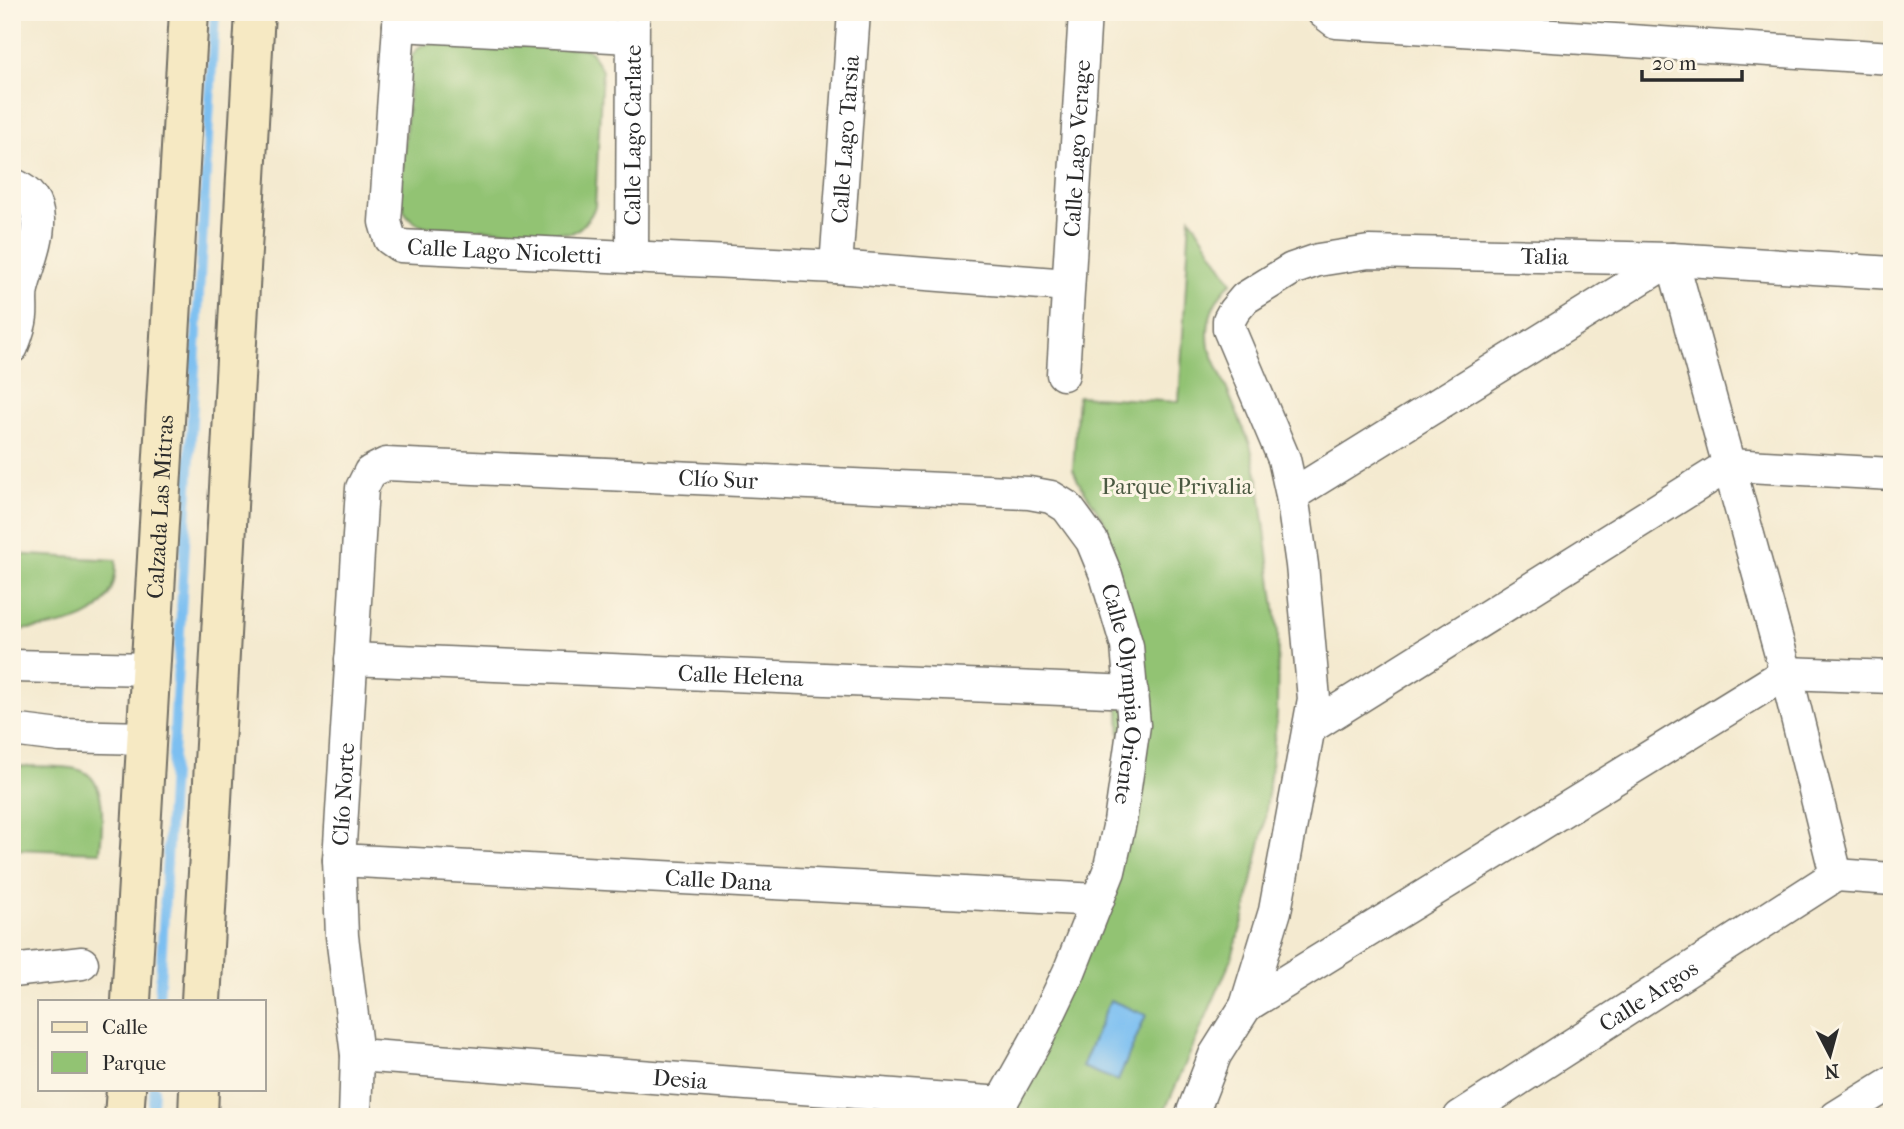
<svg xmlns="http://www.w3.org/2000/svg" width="1904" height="1129" font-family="'IM FELL French Canon',serif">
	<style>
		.green { fill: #92c373; stroke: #5e774f; stroke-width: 2 }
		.water { fill: #7bbff1; stroke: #53758e; stroke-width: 2 }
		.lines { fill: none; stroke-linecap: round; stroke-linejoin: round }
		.stream { stroke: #7bbff1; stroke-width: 10 }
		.minor-casing { stroke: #716e65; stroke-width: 35 }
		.secondary-casing { stroke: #716e65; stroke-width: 42 }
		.minor { stroke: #fff; stroke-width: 32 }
		.secondary { stroke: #f6e9c3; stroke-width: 38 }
		.labels { text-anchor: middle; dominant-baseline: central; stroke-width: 6; stroke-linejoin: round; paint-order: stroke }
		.street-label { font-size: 23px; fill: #2b2b2b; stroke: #fcf5e5 }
		.park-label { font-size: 23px; fill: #4a5941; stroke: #fcf5e5 }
	</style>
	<rect width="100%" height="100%" fill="#fcf5e5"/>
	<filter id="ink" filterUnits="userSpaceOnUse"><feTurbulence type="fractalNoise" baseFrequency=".0143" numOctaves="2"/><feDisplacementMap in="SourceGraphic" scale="14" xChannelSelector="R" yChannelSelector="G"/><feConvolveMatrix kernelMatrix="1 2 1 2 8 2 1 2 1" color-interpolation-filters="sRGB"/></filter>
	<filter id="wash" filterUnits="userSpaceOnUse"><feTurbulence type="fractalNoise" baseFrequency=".00686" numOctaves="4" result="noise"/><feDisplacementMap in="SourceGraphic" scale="28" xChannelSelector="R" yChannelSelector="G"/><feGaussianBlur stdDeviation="1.57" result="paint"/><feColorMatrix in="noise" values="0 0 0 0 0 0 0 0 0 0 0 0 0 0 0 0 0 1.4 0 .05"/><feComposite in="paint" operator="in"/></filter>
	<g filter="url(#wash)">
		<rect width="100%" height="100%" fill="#f4ead0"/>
		<path class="green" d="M433,42L582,48L591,51L602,71L595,207C590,219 583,227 572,233L424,227C411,221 404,215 400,201L412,55L420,46Z
			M1190,217L1232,282C1213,299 1205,322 1209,347L1250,444L1259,483L1278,632L1277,715L1264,827L1244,918L1231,960L1162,1117H1002L1123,837L1114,553L1104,521L1078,481L1073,469L1078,396L1179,402Z
			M12,554L116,560C118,624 61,627 12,630Z
			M14,766C34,767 56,765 76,769C110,776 102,827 100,852L12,849Z"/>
		<path class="water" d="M1110,1000L1146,1015L1118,1081L1082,1067Z"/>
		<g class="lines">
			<path class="stream" d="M159,1001L215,12
				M152,1117L154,1089"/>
		</g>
	</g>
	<g filter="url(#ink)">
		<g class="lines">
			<defs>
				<g id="minor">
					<path id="s1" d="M400,12L385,222L390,239L400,246L836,267L1068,285"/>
					<path d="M1323,12L1336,22L1892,58"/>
					<path d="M399,25L631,37"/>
					<path d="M12,184C58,204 31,253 22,289C20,298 22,307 21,316C20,327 16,337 12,347"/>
					<path id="s2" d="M632,257L633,12"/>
					<path id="s3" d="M836,267L854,12"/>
					<path id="s4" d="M1063,374L1085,12"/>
					<path d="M1292,495L1672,259L1786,673L1836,875"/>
					<path id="s5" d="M351,659L1132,692"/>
					<path d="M12,666L151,669"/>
					<path d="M1311,727L1729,465L1892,474"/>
					<path d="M12,730L60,736L147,738"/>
					<path id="s6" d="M339,860L1098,900"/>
					<path d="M1836,875L1892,879"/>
					<path d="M12,971L82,963"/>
					<path d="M1246,1006L1786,673L1892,677"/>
					<path id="s7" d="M357,1055L1002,1103"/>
					<path id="s8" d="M355,1117L357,1055L342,936L339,860L362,488L370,472L386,464L1029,493L1051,497L1067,507L1092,541L1106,575L1127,646L1134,725L1120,822L1109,871L1069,972L1039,1035L993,1117"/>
					<path id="s9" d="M1191,1117L1215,1055L1246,1006L1275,911L1314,699L1302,565L1292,495L1284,459L1229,329V320L1234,311L1245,298L1292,269L1318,260L1369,252L1672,259L1892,273"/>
					<path id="s10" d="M1460,1117L1836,875"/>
					<path d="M1836,1117L1892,1082"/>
				</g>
				<g id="secondary">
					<path id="s11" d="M131,1001L189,12"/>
					<path d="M201,1001L255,12"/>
					<path d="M124,1117L126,1089"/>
					<path d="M198,1117L199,1089"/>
				</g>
			</defs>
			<use href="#minor" class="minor-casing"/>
			<use href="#secondary" class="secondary-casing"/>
			<use href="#minor" class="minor"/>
			<use href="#secondary" class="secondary"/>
		</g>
	</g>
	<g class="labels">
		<g class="street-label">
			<text stroke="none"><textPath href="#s2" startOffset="122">Calle Lago Carlate</textPath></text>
			<text stroke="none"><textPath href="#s3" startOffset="128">Calle Lago Tarsia</textPath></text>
			<text stroke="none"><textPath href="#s4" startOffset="226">Calle Lago Verage</textPath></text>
			<text stroke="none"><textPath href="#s1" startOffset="345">Calle Lago Nicoletti</textPath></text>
			<text stroke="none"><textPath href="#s9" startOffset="1169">Talia</textPath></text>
			<text stroke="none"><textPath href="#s8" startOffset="999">Clío Sur</textPath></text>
			<text stroke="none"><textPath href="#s11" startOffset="495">Calzada Las Mitras</textPath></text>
			<text stroke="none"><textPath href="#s5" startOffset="390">Calle Helena</textPath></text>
			<text stroke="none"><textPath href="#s8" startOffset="1552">Calle Olympia Oriente</textPath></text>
			<text stroke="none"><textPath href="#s8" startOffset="324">Clío Norte</textPath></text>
			<text stroke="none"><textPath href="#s6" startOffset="380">Calle Dana</textPath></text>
			<text stroke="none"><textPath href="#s10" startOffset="224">Calle Argos</textPath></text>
			<text stroke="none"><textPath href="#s7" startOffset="324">Desia</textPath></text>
		</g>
		<g class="park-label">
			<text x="1177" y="486">Parque Privalia</text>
		</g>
	</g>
	<rect width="1904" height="1129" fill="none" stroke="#fcf5e5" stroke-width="42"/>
	<rect x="38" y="1000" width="228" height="91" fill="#fcf5e5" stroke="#a8a49b" stroke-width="2"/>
	<rect x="52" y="1022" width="35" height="10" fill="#f6e9c3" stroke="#a8a49b" stroke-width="2"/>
	<text x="102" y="1034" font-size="21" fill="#2b2b2b">Calle</text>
	<rect x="52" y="1052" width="35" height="21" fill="#92c373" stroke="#a8a49b" stroke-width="2"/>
	<text x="102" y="1070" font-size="21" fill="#2b2b2b">Parque</text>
	<g transform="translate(1830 1055) rotate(174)" stroke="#fcf5e5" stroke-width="5" paint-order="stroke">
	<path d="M0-5L12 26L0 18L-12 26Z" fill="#2b2b2b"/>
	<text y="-10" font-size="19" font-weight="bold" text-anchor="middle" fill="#2b2b2b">N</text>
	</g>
	<path d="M1642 70v10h100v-10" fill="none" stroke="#2b2b2b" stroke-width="3.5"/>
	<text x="1652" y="70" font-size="21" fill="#2b2b2b" stroke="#fcf5e5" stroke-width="5" paint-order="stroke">20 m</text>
</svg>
